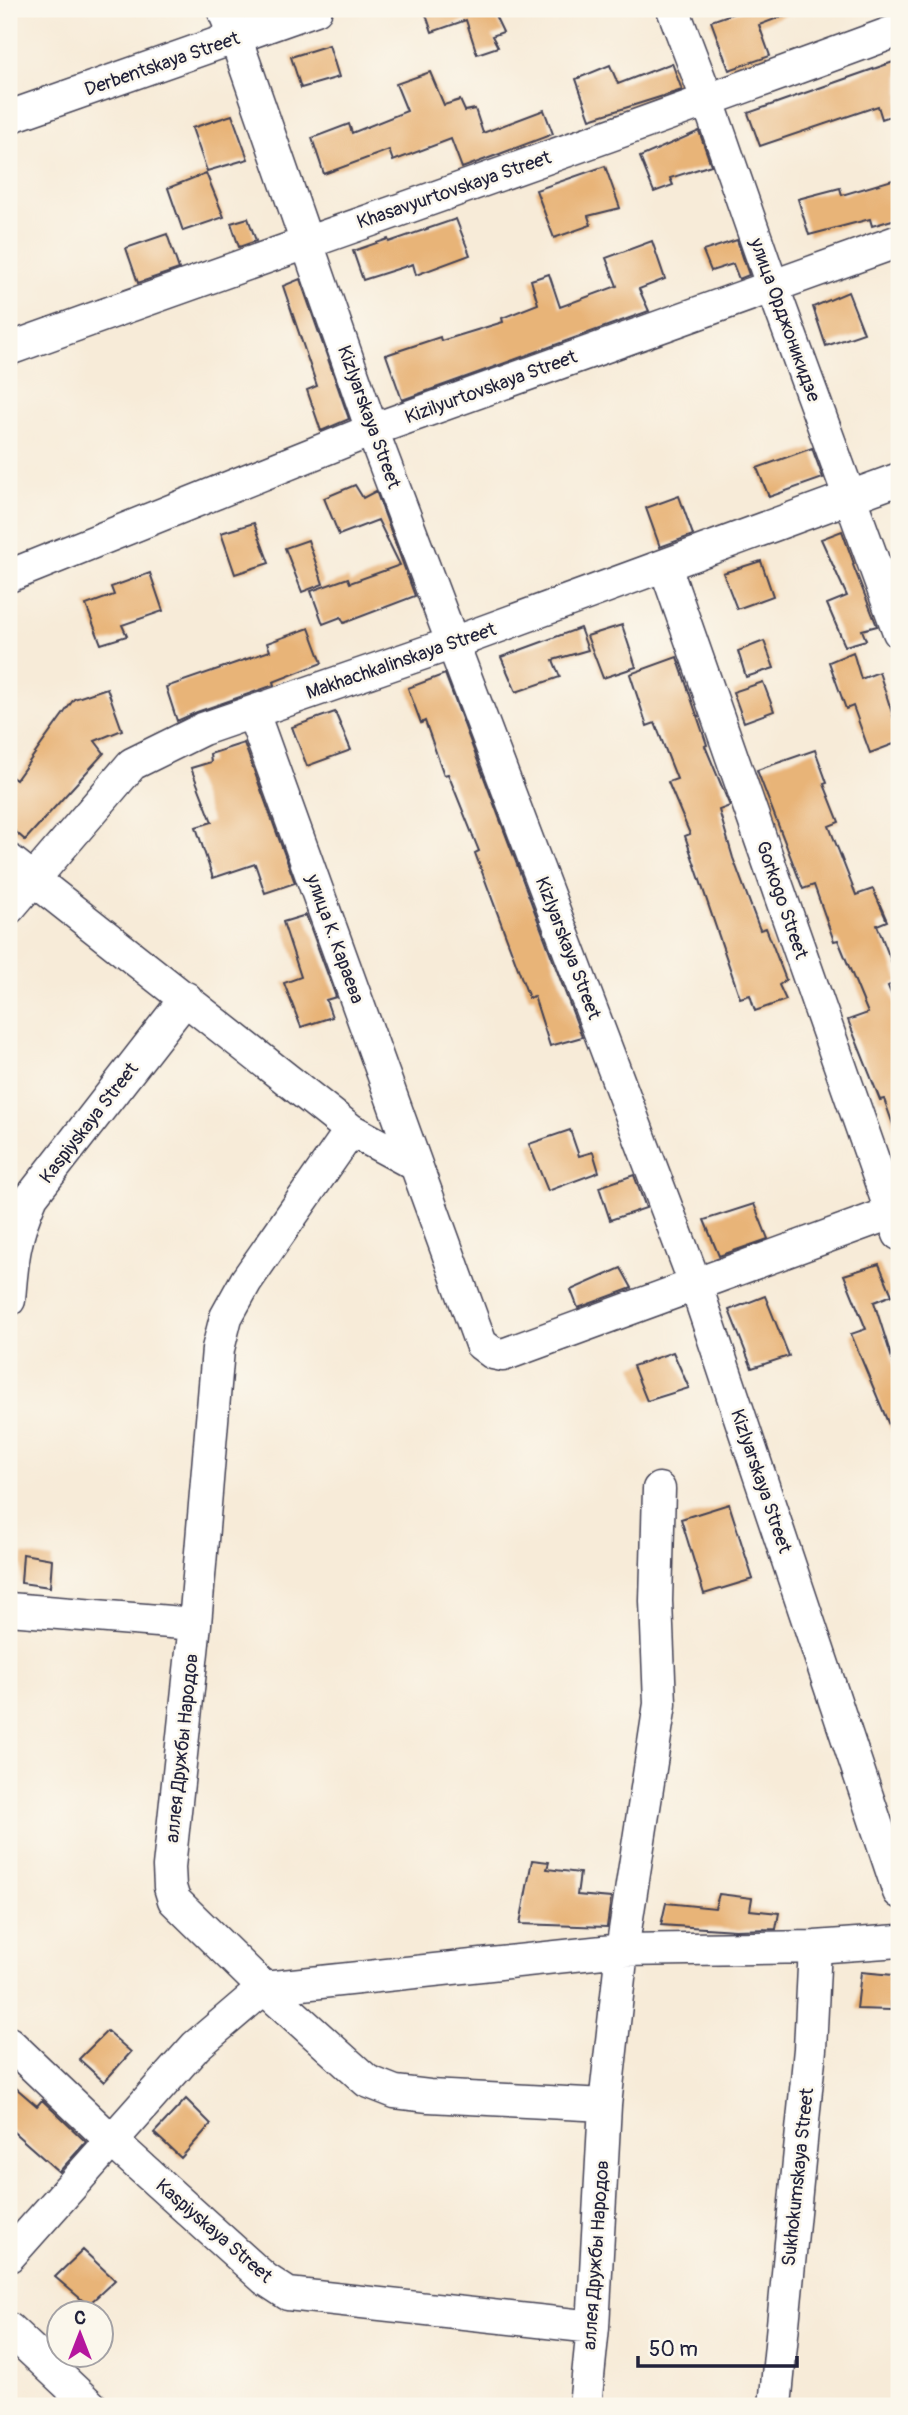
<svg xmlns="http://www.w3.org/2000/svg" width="908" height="2415" font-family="Pangolin,sans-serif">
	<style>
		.building { fill: #e8b478 }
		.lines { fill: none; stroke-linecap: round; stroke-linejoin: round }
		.minor-casing { stroke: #424053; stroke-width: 35 }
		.minor { stroke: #fff; stroke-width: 32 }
		.labels { text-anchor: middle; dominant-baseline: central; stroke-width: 5; stroke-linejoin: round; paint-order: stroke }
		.street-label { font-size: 19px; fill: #22223b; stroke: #fbf7ec }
	</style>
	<rect width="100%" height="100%" fill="#fbf7ec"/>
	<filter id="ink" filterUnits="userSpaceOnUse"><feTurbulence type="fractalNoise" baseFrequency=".0143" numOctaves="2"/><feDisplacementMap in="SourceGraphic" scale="14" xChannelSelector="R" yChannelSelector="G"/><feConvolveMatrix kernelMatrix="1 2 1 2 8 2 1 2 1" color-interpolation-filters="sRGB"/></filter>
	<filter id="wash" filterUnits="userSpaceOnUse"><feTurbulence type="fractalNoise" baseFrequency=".00686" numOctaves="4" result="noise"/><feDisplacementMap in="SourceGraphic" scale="28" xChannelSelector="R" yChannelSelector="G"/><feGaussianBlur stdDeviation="1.57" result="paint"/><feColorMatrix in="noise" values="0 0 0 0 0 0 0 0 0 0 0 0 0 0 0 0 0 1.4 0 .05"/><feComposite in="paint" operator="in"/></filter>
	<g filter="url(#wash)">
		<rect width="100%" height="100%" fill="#f7ebd8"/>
		<g id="blocks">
			<path class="building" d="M424,9H492L503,32L492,36L498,47L477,54L466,20L432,32Z
				M746,9H796V11L759,25L770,56L729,70L711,21Z
				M329,45L339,77L301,88L291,57Z
				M899,60V113L882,119L878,106L760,146L748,113Z
				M672,63L682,90L590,119L576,79L610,65L618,84Z
				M430,72L444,105L460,100L465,111L475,109L483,133L544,110L553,134L462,168L451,139L393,161L389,150L324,174L312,138L349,124L352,133L407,111L396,84Z
				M232,115L248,159L207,171L192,128Z
				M699,131L711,165L670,178L673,185L654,192L640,157Z
				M605,166L620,208L588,216L591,225L554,238L536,190Z
				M206,173L224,217L183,231L168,188Z
				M899,178V218L872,226L870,219L809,235L798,199L840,188L842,195Z
				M248,218L256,241L239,247L231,223Z
				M456,219L470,255L416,275L413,264L363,280L353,251L388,239L389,242Z
				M167,234L179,269L138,283L126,248Z
				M737,240L749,275L739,279L733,264L711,271L703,251Z
				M652,241L665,279L639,289L649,311L402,400L386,355L440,337L441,341L503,322L502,318L538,304L531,280L549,274L560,307L617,286L606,258Z
				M300,279L349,419L321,431L307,390L317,386L283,286Z
				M848,292L864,333L826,346L813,307Z
				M812,448L823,478L769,497L757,468Z
				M355,485L363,498L376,491L415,596L344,623L341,617L323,624L311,591L348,578L350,583L400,565L378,520L339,535L324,498Z
				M679,496L693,535L660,547L646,508Z
				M254,523L269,563L235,574L221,533Z
				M842,531L854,564L853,565L877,626L862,630L866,640L845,646L827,604L847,596L821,539Z
				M308,540L323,584L302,592L285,548Z
				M761,561L773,596L737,609L723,573Z
				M150,573L163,611L122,625L127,636L101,644L86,605L114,595L111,587Z
				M622,625L636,667L603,678L587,636Z
				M309,628L322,663L273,682L274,685L197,712L177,721L166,687L270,651L267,643Z
				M580,628L588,650L553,660L560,677L516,692L501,657Z
				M764,641L774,668L746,677L738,651Z
				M853,652L861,679L879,672L899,735V742L870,753L853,706L846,709L829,662Z
				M677,657L707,745L705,746L730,806L719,810L733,858L760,930L766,928L786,980L779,985L786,1000L755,1011L750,995L740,998L685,836L690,834L668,782L677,779L655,723L647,726L630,674Z
				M445,674L582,1037L550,1046L534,996L529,998L475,853L479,851L448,774L444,775L425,721L421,723L408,688Z
				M763,682L774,711L744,722L733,692Z
				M107,688L122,730L95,741L104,753L25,840L9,826V775L16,780L74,699Z
				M335,712L351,750L307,766L292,727Z
				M244,743L295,883L265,893L255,864L213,878L196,827L212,822L191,768L211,762L210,754Z
				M815,750L827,783L824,784L839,822L829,826L856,895L873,889L887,921L877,925L899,981L888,986L899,1013V1136H897L884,1099L880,1100L848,1020L868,1013L838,940L834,941L814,885L803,889L757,770Z
				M306,915L336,997L326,1000L332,1017L301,1027L284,983L301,977L283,922Z
				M570,1130L579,1156L593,1152L599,1172L548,1191L529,1144Z
				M634,1175L646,1208L610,1220L599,1187Z
				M754,1204L768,1239L719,1256L704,1220Z
				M879,1264L892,1295L874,1302L899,1381V1449L851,1334L866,1329L844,1275Z
				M621,1268L632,1288L578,1308L571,1290Z
				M765,1296L789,1356L752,1368L729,1310Z
				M673,1352L689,1388L647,1401L633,1366Z
				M729,1504L753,1579L704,1594L681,1519Z
				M23,1554L52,1559L50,1587L21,1583Z
				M532,1860L549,1862L547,1869L580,1873L577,1895L611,1898L607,1927L520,1924Z
				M719,1894L752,1898L750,1910L779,1913L776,1929L735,1930L661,1925L666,1903L715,1908Z
				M861,1972L893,1975L891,2010L857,2009Z
				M107,2031L131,2052L104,2082L79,2059Z
				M9,2082L37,2106L42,2100L86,2142L59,2172L9,2128Z
				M186,2099L211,2124L181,2158L154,2133Z
				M83,2250L115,2280L88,2305L55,2277Z"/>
		</g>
	</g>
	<g filter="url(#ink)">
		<use href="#blocks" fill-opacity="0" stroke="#424053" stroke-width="2"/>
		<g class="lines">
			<defs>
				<path id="minor" d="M223,9L236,39L372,430L696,1286L899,1892
					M673,9L708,101L772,285L899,632
					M9,117L316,9
					M9,349C305,242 604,140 899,30
					M665,566L899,1234
					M9,576L372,430L899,241
					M253,713L416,1165
					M9,860L351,1130L416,1165L481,1344L493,1353L503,1355L899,1210
					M9,908L132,764L203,729L453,643L899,479
					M351,1130L246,1281L226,1317L218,1349L195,1624L169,1867L170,1887L174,1900L264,1988L367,2081L395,2092L429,2096L605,2105
					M9,1300C12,1259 15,1234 32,1196L186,998
					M9,1609L195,1624
					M9,2043L112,2141L265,2279L288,2294L593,2327
					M9,2256L196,2046L264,1988L622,1950L815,1947L899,1941
					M9,2329L91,2406
					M585,2406L593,2327L605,2105L622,1950L660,1704L656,1601L659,1489
					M775,2406L810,2049L815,1947"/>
			</defs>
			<use href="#minor" class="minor-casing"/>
			<use href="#minor" class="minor"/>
		</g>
	</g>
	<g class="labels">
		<g class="street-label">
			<text transform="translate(162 64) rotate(-19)">Derbentskaya Street</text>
			<text transform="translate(454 190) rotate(-19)">Khasavyurtovskaya Street</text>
			<text transform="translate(785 320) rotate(70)">улица Орджоникидзе</text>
			<text transform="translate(491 387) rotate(-20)">Kizilyurtovskaya Street</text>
			<text transform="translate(369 417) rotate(70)">Kizlyarskaya Street</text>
			<text transform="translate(401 661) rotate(-19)">Makhachkalinskaya Street</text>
			<text transform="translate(782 900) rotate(71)">Gorkogo Street</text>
			<text transform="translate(335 939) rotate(70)">улица К. Караева</text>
			<text transform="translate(568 948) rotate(69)">Kizlyarskaya Street</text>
			<text transform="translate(89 1123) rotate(-52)">Kaspiyskaya Street</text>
			<text transform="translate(761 1481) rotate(71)">Kizlyarskaya Street</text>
			<text transform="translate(182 1748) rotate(-84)">аллея Дружбы Народов</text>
			<text transform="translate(798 2177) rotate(-84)">Sukhokumskaya Street</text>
			<text transform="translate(214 2231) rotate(41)">Kaspiyskaya Street</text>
			<text transform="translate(596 2255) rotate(-86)">аллея Дружбы Народов</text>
		</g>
	</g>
	<rect width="908" height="2415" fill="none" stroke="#fbf7ec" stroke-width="35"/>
	<g transform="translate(80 2334)"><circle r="33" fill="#fbf7ec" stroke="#a4a2a5" stroke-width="2"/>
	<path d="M0-5L12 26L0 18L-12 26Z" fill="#b5179e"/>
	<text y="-10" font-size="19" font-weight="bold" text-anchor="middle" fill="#22223b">С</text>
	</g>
	<path d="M638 2356v10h159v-10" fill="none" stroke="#22223b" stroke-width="3.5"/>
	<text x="649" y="2356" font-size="21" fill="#22223b" stroke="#fbf7ec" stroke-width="5" paint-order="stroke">50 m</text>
</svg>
